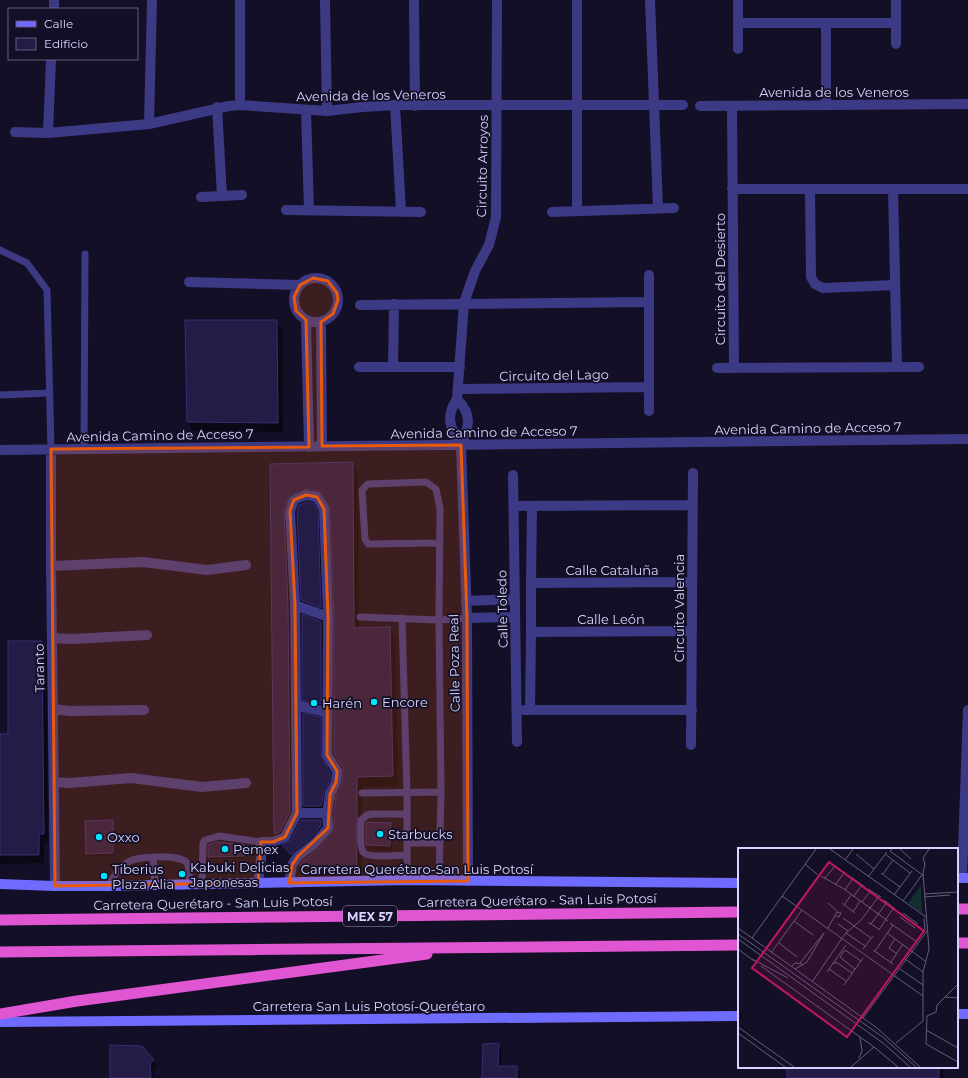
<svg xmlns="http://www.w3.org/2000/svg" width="968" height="1078" font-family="Montserrat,sans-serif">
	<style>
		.shadow { fill: #0007 }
		.building { fill: #241b47; stroke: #3b2d73 }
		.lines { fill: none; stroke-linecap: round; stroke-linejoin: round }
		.service { stroke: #3d3a85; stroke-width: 7 }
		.pedestrian { stroke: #3d3a85; stroke-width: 10 }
		.minor { stroke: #3d3a85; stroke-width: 10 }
		.secondary { stroke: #6f6bff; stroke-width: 10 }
		.trunk { stroke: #e055d1; stroke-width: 11 }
		.marked { fill: #e8590c; fill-opacity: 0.2; stroke: #e8590c; stroke-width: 3; stroke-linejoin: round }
		.poi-dot { fill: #00e5ff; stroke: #130f26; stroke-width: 1.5 }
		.labels { text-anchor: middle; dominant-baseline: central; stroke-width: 3.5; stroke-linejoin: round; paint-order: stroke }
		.shield { fill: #130f26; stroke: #9e99be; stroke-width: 1 }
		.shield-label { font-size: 12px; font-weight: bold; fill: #d9d4ff }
		.street-label { font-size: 13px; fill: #d9d4ff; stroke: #130f26 }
		.poi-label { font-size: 13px; fill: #d9d4ff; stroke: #130f26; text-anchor: start }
		.inset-road { fill: none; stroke: #625e7d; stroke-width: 1 }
		.view { fill: #c2185b; fill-opacity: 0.15; stroke: #c2185b; stroke-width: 2 }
		.inset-edge { fill: none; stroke: #d9d4ff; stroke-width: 2 }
	</style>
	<rect width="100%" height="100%" fill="#130f26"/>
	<path class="shadow" d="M276,321L282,330L283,432L193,431L188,422Z
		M352,463L358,473L359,629L390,628L395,638L398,786L362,787V827L361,847L362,875L308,876L301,865L319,849L335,831L344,772L331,508L328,501L309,498L294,505L296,822L281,844L275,834L271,465Z
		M312,504L322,521L326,616L308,609L302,600Z
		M321,622L326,632V712L309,709L303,700Z
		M42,642L47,651L48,843H44V863L0,864V735H9Z
		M304,714L320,718L325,727L326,767L335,783L326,815H310L304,806Z
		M320,820L326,830L297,863L289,854L284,845Z
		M113,823L114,855L88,856L87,854Z
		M390,824L393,828L392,850L369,849L367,845Z
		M216,843L244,846L245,858L210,859L209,845Z
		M498,1044L502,1051L501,1067H516L520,1073V1078H483Z
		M153,1060L157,1067L154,1070V1078H111Z
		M788,1067H943V1078H788Z"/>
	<path class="building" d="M185,320H277L278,423L187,422Z
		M353,462L354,628L390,627L393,776L357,777V817L356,837L357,866L302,867L300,865L303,861L319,848L334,830V813L336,796L342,785L343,772V768L334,753V617L330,509L321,492L307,489L290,495L284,509L288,605L290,812L280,832L274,834L270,464Z
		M307,502L313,503L318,511L321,608L301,600L297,512L299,505Z
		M302,614L321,622V704L302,700Z
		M8,641H42L44,834H39V855H0V734H8Z
		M303,713L321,717V755L330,773V780L324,793L321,806H303Z
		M113,820V853L86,854L85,821Z
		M301,820H321V826L310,839L294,851L291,855L282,845L291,840Z
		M366,822L391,823L390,846L366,845Z
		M216,842L245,845V856L208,857V845Z
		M499,1043L498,1066H517V1078H482L483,1044Z
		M110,1045L142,1046L154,1060L150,1063L151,1078H110Z
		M787,1067H939V1078H787Z"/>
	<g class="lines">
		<path class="service" d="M0,250L27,263L47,290L51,449
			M0,395L50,393
			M84,449L85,254
			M440,543L368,544L365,539L362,490L368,484L426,482L436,489L440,508L439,620L467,618
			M360,617L439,620L441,792L439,880
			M402,618L407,793V880
			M362,793L441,792
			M407,814H372L367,815L361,820C361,828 359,846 363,852C368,859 398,855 407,855
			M407,843H440
			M153,857L155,885
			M202,884L203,843L205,840L219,836L261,842
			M109,886C113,876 118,868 128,862C137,856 181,854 187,863C190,868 189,879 190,884"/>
		<path class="pedestrian" d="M531,632V583"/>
		<path class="minor" d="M325,0L327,111
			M414,0L415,106
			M577,0V211
			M650,0L658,208
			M896,0V44
			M54,9V0
			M738,23H896
			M738,49V0
			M240,105V0
			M395,105L401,211
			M826,105V23
			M700,106L968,104
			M732,106L734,368
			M217,107L222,196
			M306,111L309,210
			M149,124L152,0
			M15,132L48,133L149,124L229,106L240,105L327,111L362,107L395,105H683
			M48,133L51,59
			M732,189H968
			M810,189L811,277L815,284L823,288L895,285
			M893,189L897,367
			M201,197L242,195
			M286,210L421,212
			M552,212L674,208
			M649,275V411
			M294 300a22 22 0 1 1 44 0a22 22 0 1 1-44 0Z
			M189,282L300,285
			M360,305L649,302
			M306,320L309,447
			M321,322L322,446
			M359,367H460
			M393,367L394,304
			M717,368L919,367
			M458,389L649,387
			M457,399C473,415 469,426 461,445L467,618L468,881
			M461,445C450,428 445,417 457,399L464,303L475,271L489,245L496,217L497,0
			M51,449V566L55,886
			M0,450L968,439
			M513,475L517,742
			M514,506L692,505
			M532,506L531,583L692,582
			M51,566L143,562L207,570L246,565
			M466,601L515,599
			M295,605L328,617
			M467,618L515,617
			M52,638L72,639L147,635
			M296,705L327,712
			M53,709L70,711L144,710
			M524,710H692
			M530,710L531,632L692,631
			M691,745L693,473
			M54,782L70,783L131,778L202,787L246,783
			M297,813H327
			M962,878L968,710
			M258,883L261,860V842H273L285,837L297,813L295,605L290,511L294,500L306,495L317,497L324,509L328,617L327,755L337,771L336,782L330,794L327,813L328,828L314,844L298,856L292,865L289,883"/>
		<path class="secondary" d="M957,878H968
			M0,884L55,886H109L407,880L739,883
			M957,1014H968
			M0,1022L739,1016"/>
		<path class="trunk" d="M957,909H968
			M0,920L739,912
			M957,943H968
			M0,952L739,945
			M0,1014L77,1001L427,954"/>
	</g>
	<path class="marked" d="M313,278L328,281L337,293L338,300L333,314L321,322L322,446L461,445L467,618L468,881L289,883L292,865L298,856L328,828L330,794L336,782L337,771L327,755L328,617L324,509L317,497L306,495L294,500L290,511L295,605L297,813L285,837L273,842H261L258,883L55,886L51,449L309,447L306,320L296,311L294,297L300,285Z"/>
	<g class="poi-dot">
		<circle cx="374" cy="702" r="4"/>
		<circle cx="314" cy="703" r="4"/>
		<circle cx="380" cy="834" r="4"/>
		<circle cx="99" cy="837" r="4"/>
		<circle cx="225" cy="849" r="4"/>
		<circle cx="182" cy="874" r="4"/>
		<circle cx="104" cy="876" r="4"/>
	</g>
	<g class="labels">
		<rect class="shield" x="343" y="906" width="54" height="20" rx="3"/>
		<g class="shield-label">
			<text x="370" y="916">MEX 57</text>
		</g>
		<g class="street-label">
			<text x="834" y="92">Avenida de los Veneros</text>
			<text transform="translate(371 95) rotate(-1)">Avenida de los Veneros</text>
			<text transform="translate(482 166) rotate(-89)">Circuito Arroyos</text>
			<text transform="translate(720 279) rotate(-90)">Circuito del Desierto</text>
			<text transform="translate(554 375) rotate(-1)">Circuito del Lago</text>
			<text transform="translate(808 428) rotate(-1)">Avenida Camino de Acceso 7</text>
			<text transform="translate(484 432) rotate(-1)">Avenida Camino de Acceso 7</text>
			<text transform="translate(160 435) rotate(-1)">Avenida Camino de Acceso 7</text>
			<text x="612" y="570">Calle Cataluña</text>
			<text transform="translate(679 608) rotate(-90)">Circuito Valencia</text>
			<text transform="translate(502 609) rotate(-91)">Calle Toledo</text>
			<text x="611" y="619">Calle León</text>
			<text transform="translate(454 663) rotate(-91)">Calle Poza Real</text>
			<text transform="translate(39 668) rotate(-91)">Taranto</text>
			<text x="417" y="869">Carretera Querétaro-San Luis Potosí</text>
			<text transform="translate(537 900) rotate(-1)">Carretera Querétaro - San Luis Potosí</text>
			<text transform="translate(213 903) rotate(-1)">Carretera Querétaro - San Luis Potosí</text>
			<text x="369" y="1006">Carretera San Luis Potosí-Querétaro</text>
		</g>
		<g class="poi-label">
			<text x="382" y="702">Encore</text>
			<text x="322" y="703">Harén</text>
			<text x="388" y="834">Starbucks</text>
			<text x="107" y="837">Oxxo</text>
			<text x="233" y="849">Pemex</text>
			<text x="190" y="867">Kabuki Delicias<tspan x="190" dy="15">Japonesas</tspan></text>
			<text x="112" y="869">Tiberius<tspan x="112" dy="15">Plaza Alia</tspan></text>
		</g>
	</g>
	<g transform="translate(738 848)">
		<rect width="220" height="220" fill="#130f26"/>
		<path d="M183,37L184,65L170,55Z" fill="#12302f"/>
		<path class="inset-road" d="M92,1L188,69M154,1L152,3L186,28M162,1L173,11M118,6L136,21M147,6L172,25M107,12L115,1M67,16L80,27M143,25L162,39M145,26L155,12M83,28L106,41L150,73M113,29L127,39M130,29L149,4M86,31L97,18L108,26M97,37L106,25M130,41L143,49M107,42L115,30M186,46L220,44M156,47L174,23M44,48L185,148M115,49L124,37M186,49L212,47M146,52L157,61M165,53L184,27M124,54L133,42M90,55L100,64M104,55L117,65M106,57L113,47M115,64L122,53M165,65L180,76M162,69L177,80M105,70L133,90M186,70L187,82M56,73L75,87M130,74L142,82M152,75L179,94M100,76L110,83M133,76L149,54M0,80L139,180L182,219M90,80L99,64L103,65L101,69L98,68M141,82L156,59M108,85L127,98M149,85L187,113M0,86L146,190L178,219M107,86L124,71L141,48M14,90L78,1M0,91L145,195L172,219M157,91L151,100L159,106M41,95L59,109M0,101L16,113M125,101L135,88M107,102L102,109L117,121M107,102L123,113M135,102L155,116M137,103L155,77M33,105L64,62M14,111L50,130M167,111L185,124M153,114L165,96M62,115L86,85M96,116L98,114L114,125M23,118L136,199L160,219M53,119L57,115L64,116M57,121L69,114L86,85M91,121L108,133M162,121L185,137M89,124L108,97M74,134L107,86M220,136L199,157L198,164L189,168L188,196L220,214M106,137L125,110M207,149L220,150M123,169L187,82M125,170L189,83M0,179L56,219M188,182L220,200M0,185L47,219M158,195L185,173V124L191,101L185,25L187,16L185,10L191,1M121,210L124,203L122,189M113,219L136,199"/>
		<path class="view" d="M91,14L186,83L109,189L14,120Z"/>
		<rect width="220" height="220" class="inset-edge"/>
	</g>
	<rect x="8" y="8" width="130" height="52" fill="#130f26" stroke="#625e7d"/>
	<rect x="16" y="21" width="20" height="6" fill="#6f6bff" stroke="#625e7d"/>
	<text x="44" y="28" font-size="12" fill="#d9d4ff">Calle</text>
	<rect x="16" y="38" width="20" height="12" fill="#241b47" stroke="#625e7d"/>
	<text x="44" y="48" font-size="12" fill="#d9d4ff">Edificio</text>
</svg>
